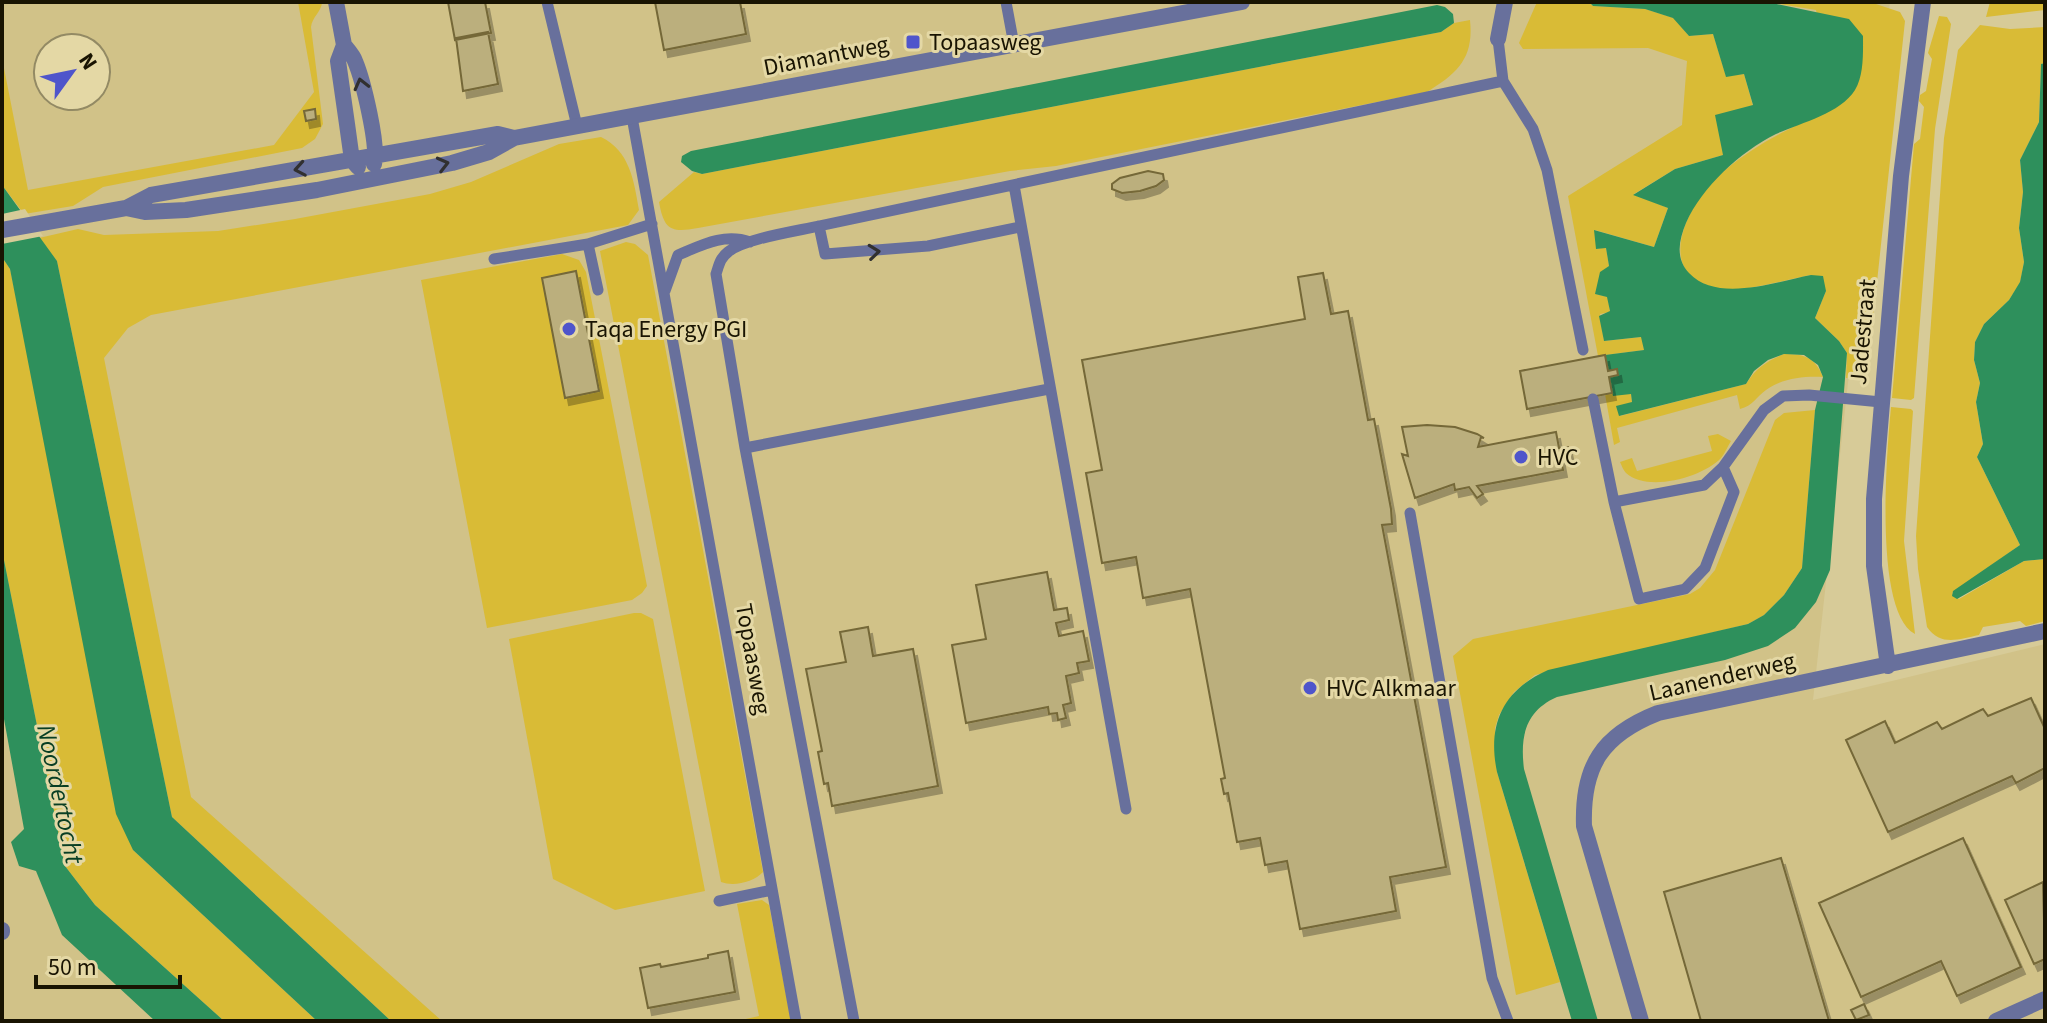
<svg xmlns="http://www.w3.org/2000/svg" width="2047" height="1023" font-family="'Source Sans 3',sans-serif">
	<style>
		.built { fill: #d1c288; fill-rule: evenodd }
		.green { fill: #d9bb36 }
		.water { fill: #2e905c }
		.pier { fill: #d7cb98 }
		.building { fill: #bbaf7d; stroke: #746838; stroke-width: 2; filter: url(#shadow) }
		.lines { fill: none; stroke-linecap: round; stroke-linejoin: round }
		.service { stroke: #68709c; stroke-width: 11 }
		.minor { stroke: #68709c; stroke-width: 16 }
		.tertiary { stroke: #68709c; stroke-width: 16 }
		.oneway { stroke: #313030 }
		.poi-dot { fill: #4f55cb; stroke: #e4d8a5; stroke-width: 3 }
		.labels { text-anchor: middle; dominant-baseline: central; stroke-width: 6; stroke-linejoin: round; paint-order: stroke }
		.poi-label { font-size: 24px; fill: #191402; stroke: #e4d8a5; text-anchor: start }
		.street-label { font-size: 24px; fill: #191402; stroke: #e4d8a5 }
		.water-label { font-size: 26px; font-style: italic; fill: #083e23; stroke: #e4d8a5 }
	</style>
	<defs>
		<filter id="shadow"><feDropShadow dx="4" dy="7" stdDeviation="0" flood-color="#0004"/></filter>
	</defs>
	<rect width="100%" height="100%" fill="#d7cb98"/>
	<path class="built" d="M2,2H1890L1813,700L2045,644V1021H2ZM48,48H96V96H48Z"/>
	<path class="green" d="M298,2H322C322,11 312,17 311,27L323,124L315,139L302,148L103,187L73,206L24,214L2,185V58L28,190L274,145L314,92Z
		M1537,2H1589L1593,6L1645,9L1674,18L1689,36L1713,34L1726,76L1744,74L1753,106L1723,155L1675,169L1634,194L1668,208L1654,247L1595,230L1597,249L1606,247L1609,266L1596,294L1608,297L1610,312L1600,314L1604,341L1642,337L1644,350L1598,356L1568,196L1682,125L1687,61L1648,48L1523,49L1519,43Z
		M1767,2H1870L1900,12L1905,21L1867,375L1846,378L1847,353L1839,341L1815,318L1826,291L1811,275C1790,279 1738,293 1720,290C1649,276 1688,201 1724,171C1758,142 1796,125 1836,107L1816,10Z
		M1990,2H2045V10L1986,17Z
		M1939,16L1947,17L1951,24L1935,129L1914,398L1911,400L1892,398L1914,144L1920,139L1924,107L1919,101L1920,95L1926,91L1932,59L1928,53Z
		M1470,20C1474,58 1458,73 1427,92L1056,166L1010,171L698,228C671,233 664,230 659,202L694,172L702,174L1441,32L1454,23Z
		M1980,25L2010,29L2045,27V63L2041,64L2039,122L2020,160L2023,192L2019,228L2024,262L2020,283L2009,300L1984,324L1975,342L1974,360L1980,383L1976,402L1983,444L1977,457L2020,545L1952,593L1959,599L2024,561L2045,559V621L2026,626L2020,621L1983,627L1979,635C1959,639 1941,647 1927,627L1918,569L1916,536L1944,138L1958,50Z
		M601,137C630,151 634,181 639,210L628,225L151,315L128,328L104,358L191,797L442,1021H391L172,817L57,261L39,238L78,229L104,235L218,231L295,219L430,194L471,182L559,144Z
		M626,242L635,244L648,255L763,872C754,882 734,887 721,882L600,251Z
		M562,254L579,260L586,272L647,586L642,593L632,600L487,628L421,280Z
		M2,257L10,269L133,850L317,1021H224L95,905L65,866L2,550Z
		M1784,354C1804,354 1815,357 1823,377C1804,376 1783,378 1766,390C1756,397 1753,406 1740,409L1737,395L1617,428L1620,442L1614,445L1605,394H1631L1632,402L1620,416L1746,384C1756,368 1767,361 1784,354Z
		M1891,407L1911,409L1913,411L1904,541L1915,634C1873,612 1887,450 1891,407Z
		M1815,410L1802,568L1784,595L1764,615L1748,624L1535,675L1514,692L1499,715L1495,728L1497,772L1560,982L1516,995L1453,656L1473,639L1690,594L1700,588L1715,570L1775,420L1784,413Z
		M1718,434L1731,441C1728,446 1725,453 1721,458C1703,477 1648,493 1626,473C1623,470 1622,466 1620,462L1632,458L1637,471L1712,451L1708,436Z
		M634,613H641L653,619L705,891L615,910L553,879L509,639Z
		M762,900L769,905L791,1021H737L759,1016L737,904Z"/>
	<path class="water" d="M1589,2H1767L1849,19L1863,36C1863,53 1864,75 1855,90C1840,114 1800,123 1776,134C1740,152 1702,187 1686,223C1679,240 1675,258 1689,273C1717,303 1775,282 1811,275L1823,276L1826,291L1815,318L1839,341L1847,353L1830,570L1816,602L1795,628L1768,646L1725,660L1557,697C1525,711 1520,737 1524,769L1598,1021H1572L1497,772C1487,724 1503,690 1548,670L1748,624L1764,615L1784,595L1802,568L1815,410L1823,377L1818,365L1804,355L1784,354L1768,360L1754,371L1746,384L1619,416L1616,406L1632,402L1631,394L1613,396L1609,377L1618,374L1617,369L1608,371L1605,355L1644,350L1641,337L1604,341L1599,316L1610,311L1607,297L1595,294L1600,272L1609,266L1606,248L1596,249L1594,230L1654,247L1668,208L1633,195L1675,169L1723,155L1715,115L1753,105L1744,74L1726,77L1713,34L1689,36L1673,18L1645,9L1593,6Z
		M1437,5L1445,7L1453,14L1454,23L1441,32L702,174L692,171L681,162L682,156L691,151Z
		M2045,63V559L2024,561L1957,599L1952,596L1953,591L2020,545L1977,457L1983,444L1976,402L1980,383L1974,360L1975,342L1984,324L2009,300L2020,282L2024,262L2019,228L2023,192L2020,160L2039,122L2041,64Z
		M2,185L57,261L172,817L391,1021H317L133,850L116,814L10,269L2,257Z
		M2,550L65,866L95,905L224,1021H155L62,935L36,871L19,866L11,842L24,829L2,708Z"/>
	<path class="pier" d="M25,209L43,236L2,244V214Z"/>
	<path class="building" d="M448,2H485L491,33L455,40Z
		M655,2H740L746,34L664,50Z
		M488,32L498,84L463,91L456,38Z
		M315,109L316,119L306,121L304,111Z
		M1148,171L1163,174L1164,180L1156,186L1140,191L1122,193L1112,189V184L1120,178Z
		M576,271L599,391L565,398L542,278Z
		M1323,273L1331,314L1348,311L1368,420L1374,419L1391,509L1392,524L1382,525L1446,867L1390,877L1396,911L1300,929L1287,861L1265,865L1260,838L1237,842L1228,793L1224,794L1221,779L1225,778L1190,589L1143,598L1136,557L1102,563L1086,473L1102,470L1082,360L1305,319L1298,277Z
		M1605,355L1608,371L1617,369L1618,375L1609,377L1612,393L1527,409L1520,371Z
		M1427,425L1455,427L1477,434L1484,438L1481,437L1478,447L1556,432L1559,448L1568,447L1569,452L1560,454L1563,470L1477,486L1483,494L1477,498L1469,487L1455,490L1454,484L1415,498L1402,454L1408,456L1402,427Z
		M1047,572L1054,610L1067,608L1069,620L1056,623L1059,636L1083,631L1089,661L1077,663L1079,673L1066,676L1071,703L1063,705L1066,718L1058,720L1057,713L1049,714L1048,707L966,723L952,645L986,639L976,585Z
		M868,627L873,656L913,649L938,786L832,806L828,783L824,784L818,752L822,751L806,669L846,662L840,632Z
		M2031,698L2045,729V768L2016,783L2012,776L1888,832L1846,740L1885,721L1895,743L1937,722L1942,729L1983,709L1988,716Z
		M1963,838L2021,967L1957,996L1941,961L1861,997L1819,903Z
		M1781,858L1829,1021H1701L1664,892Z
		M2043,882L2045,959L2034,964L2005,900Z
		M728,951L735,992L648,1008L640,968L660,964L661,967L708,958V955Z
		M1864,1004L1869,1015L1856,1020L1851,1010Z"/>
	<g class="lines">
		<path class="service" d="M547,2L577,126
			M1006,2L1014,45
			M1498,39L1503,81L1533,129L1547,170L1583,350
			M632,117L796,1021
			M1014,185L1126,809
			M819,226L825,254L928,246L1020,227
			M494,259L588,244
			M598,290L588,244L652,224
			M665,291L678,255C702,245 724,233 750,242
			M1593,399L1614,502L1704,485L1723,467L1764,410L1783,396L1809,395L1881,402
			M745,448L1049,389
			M1614,502L1639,599L1685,589L1705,568L1734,492L1723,467
			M1410,513L1492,978L1508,1021
			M719,901L772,890
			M854,1021L745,448L716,274C719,265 720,258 728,252C743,239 797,231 819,226L1503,81"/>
		<path class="minor" d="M1498,39L1505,2
			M1888,666L1874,566V499L1901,176L1923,2
			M2,930V932
			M1641,1021L1584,826C1582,766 1602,735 1658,713L2045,631
			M1996,1021L2045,999"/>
		<path class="tertiary" d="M336,2L344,45L338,61L347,124L352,160L358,167
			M344,45C348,50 353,55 355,61C363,80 379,146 374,164
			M126,208L145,212L186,210L317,190L452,163L489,152L514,138L1242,2
			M2,230L126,208L151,195L498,134L514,138"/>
	</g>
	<defs><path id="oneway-chevron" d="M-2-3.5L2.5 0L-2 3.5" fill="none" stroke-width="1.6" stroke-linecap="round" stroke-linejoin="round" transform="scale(2)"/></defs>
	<g class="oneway">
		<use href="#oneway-chevron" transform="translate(361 84) rotate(-104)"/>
		<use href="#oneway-chevron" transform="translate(443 164) rotate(-14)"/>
		<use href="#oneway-chevron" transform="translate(300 169) rotate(170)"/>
		<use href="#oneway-chevron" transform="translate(874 252) rotate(-6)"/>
	</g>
	<g class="poi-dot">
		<rect x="905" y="34" width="16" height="16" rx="4"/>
		<circle cx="569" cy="329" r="8"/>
		<circle cx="1521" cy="457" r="8"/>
		<circle cx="1310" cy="688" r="8"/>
	</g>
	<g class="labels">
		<g class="poi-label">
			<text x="929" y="42">Topaasweg</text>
			<text x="585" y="329">Taqa Energy PGI</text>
			<text x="1537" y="457">HVC</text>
			<text x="1326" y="688">HVC Alkmaar</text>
		</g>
		<g class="street-label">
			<text transform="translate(826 56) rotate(-11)">Diamantweg</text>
			<text transform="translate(1863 332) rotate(-85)">Jadestraat</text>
			<text transform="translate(753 659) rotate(80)">Topaasweg</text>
			<text transform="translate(1722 677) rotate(-13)">Laanenderweg</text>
		</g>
		<g class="water-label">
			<text transform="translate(60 794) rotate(78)">Noordertocht</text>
		</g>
	</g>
	<rect width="2047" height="1023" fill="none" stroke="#191402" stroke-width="8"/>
	<g transform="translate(72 72) rotate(57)"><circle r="38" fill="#e4d8a5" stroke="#938a64" stroke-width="2"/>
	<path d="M0-6L14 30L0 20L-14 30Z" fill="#4f55cb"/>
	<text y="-12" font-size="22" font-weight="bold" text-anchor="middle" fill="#191402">N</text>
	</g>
	<path d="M36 975v12h144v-12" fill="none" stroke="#191402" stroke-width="4"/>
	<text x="48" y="975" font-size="24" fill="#191402" stroke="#e4d8a5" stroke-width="6" paint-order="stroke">50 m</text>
</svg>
